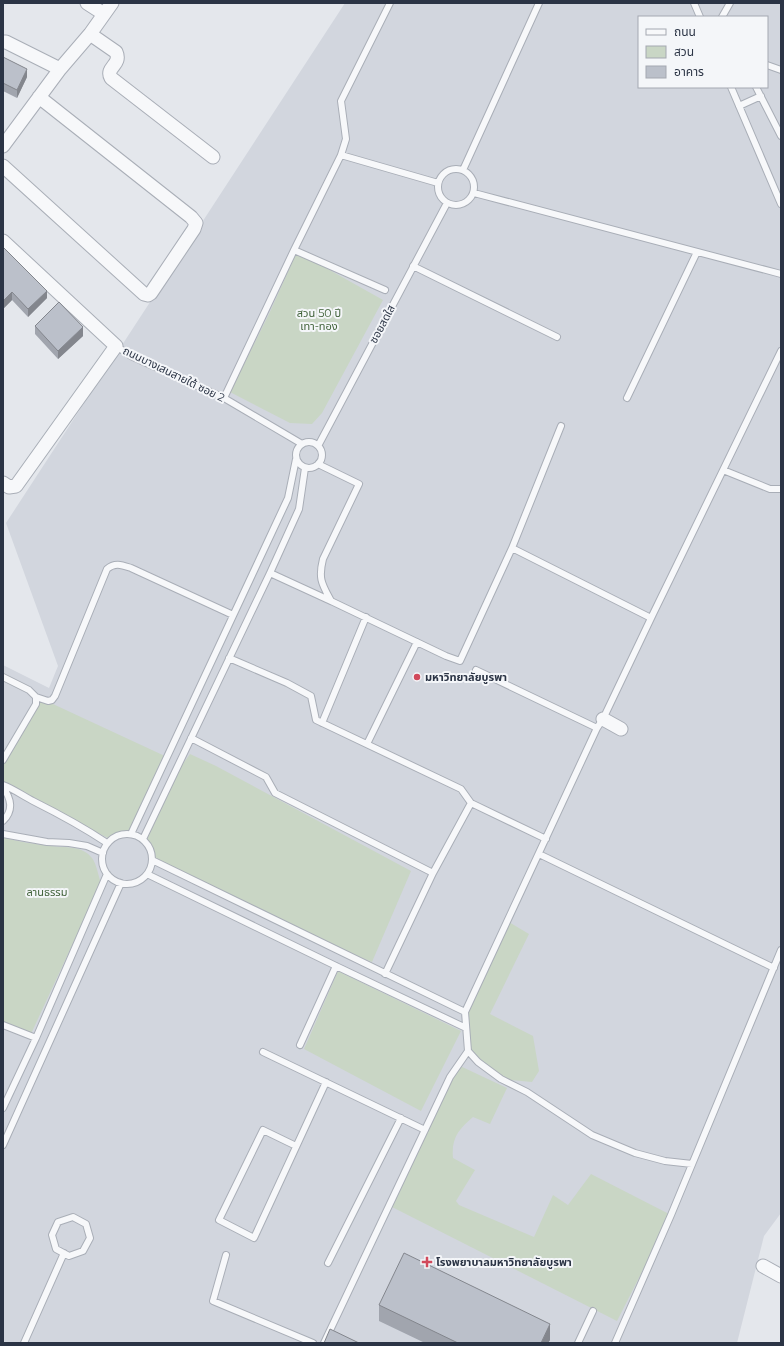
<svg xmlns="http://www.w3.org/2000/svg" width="784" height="1346" font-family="Montserrat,'Noto Sans Thai',sans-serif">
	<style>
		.built { fill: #d2d6de; fill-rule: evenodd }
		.green { fill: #c9d6c5 }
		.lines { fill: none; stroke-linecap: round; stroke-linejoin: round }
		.lane-casing { stroke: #a9aeb7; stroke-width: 8 }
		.street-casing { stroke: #a9aeb7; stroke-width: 15 }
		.lane { stroke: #f7f8fa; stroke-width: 6 }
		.street { stroke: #f7f8fa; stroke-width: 13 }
		.wall { fill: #a1a5ae }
		.shaded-wall { fill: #83868d }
		.building { fill: #bbc0ca; stroke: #83868d }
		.poi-dot { fill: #d1495b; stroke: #f4f6f9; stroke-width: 1.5 }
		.labels { text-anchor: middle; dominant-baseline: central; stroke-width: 4; stroke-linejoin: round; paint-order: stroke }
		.park-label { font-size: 11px; fill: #3f6138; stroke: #f4f6f9 }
		.street-label { font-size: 11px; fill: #2b3445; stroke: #f4f6f9 }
		.poi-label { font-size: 11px; font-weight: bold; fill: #2b3445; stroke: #f4f6f9; text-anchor: start }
	</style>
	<rect width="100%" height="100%" fill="#e4e7ec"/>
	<path class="built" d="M345,3H781V1213L764,1236L737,1343H668L664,1342V1343H3V665L49,688L58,666L6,523ZM639,17H767V87H639Z"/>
	<path class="green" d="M294,250L383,300L322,413L312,424L290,423L230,392L269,314L295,256Z
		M40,698L167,757L133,829L108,838L3,785V760Z
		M190,754L216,766L411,871L372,962L294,930L152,860L146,834L171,780Z
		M3,837C18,842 35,844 51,846C65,848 82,845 92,858C97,865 98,875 101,883L30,1036L3,1025Z
		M507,921L529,934L490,1014L533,1036L539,1071L532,1082L501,1079L478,1062L468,1045V1005Z
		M338,971L461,1031L421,1111L304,1049Z
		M458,1065L507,1088L490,1124L473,1117C459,1129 451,1138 453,1158L475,1170L456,1201L459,1205L534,1237L553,1195L568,1205L591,1174L671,1215L617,1321L392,1207Z"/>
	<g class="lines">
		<defs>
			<path id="lane" d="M694,3L700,17
				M722,17L730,3
				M767,65L781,70
				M731,87L781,204
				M756,87L781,136
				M739,106L761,96
				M341,155L346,139L341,101L390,3
				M438 187a18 18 0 1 1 36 0a18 18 0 1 1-36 0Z
				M463,170L539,3
				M474,193L781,274
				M294,250L385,290
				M413,266L557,337
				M116,346L131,356L224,398L302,444
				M224,398L294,250L341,155L438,183
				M627,398L697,252
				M296 455a13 13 0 1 1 26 0a13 13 0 1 1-26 0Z
				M318,446L447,203
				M318,464L359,484L323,559C318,579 322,584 331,601L446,656L460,661L512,548L651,618
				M723,470L770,489H781
				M512,548L561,426
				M270,573L331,601
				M229,658L287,683L311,696L316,720L461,789L471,803L546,839
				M476,670L597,728
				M3,677L29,690L36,697V704L3,760
				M36,697L48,701L52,700L55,696L107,569C115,562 122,565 131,568L233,615
				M322,723L366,617
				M191,738L266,777L275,793L433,873
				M367,744L417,642
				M3,785C14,789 23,796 33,801C59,814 83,827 107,843
				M3,787C11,799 14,810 3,821
				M3,834L47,842L69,843L87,846L103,853
				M131,834L288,498L296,459
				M102 859a25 25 0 1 1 50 0a25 25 0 1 1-50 0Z
				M143,839L270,573L299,509L305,468
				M539,854L774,968
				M152,860L465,1012
				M147,874L336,966L466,1028
				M385,974L433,873L471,803
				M3,1025L36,1038
				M300,1045L336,966
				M263,1052L425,1130
				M3,1108L36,1038L107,874
				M3,1145L121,883
				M296,1146L263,1130L219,1220L254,1238L326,1082
				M692,1164L665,1161L635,1153L592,1135L527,1092L501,1079L478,1062L468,1051L465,1012L597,728L603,719L653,614L781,351
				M73,1217L86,1224L90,1238L83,1251L69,1256L56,1249L52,1235L58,1222Z
				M226,1255L213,1301L313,1343
				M328,1263L401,1118
				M24,1343L64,1253
				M324,1343L450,1077L468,1051
				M578,1343L593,1311
				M615,1343L671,1215L781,950"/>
			<path id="street" d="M87,3L104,14
				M90,34L116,52C122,65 105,67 111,78L213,157
				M3,42H6L60,69
				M3,146L60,69L90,34L112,3
				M3,166L144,294L148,295L151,293L194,229L196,223L191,217L39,97
				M3,241L116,346L16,486L9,487L3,483
				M603,719L621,729
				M763,1266L781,1276"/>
		</defs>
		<use href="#lane" class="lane-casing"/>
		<use href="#street" class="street-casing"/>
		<use href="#lane" class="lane"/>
		<use href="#street" class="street"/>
	</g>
	<path class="wall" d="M3,57L27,77L17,98L3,91Z
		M3,247L47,298L28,317L12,300L3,309Z
		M35,326L83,336L58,359L35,334Z
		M379,1305L550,1340L548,1343H425L379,1321Z"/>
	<path class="shaded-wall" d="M27,69V77L17,98V90Z
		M47,291V298L28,317V309Z
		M12,292V300L3,309V301Z
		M83,327V336L58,359V351Z
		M550,1324V1340L548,1343H541Z"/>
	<path class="building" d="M3,57L27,69L17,90L3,83Z
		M3,247L47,291L28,309L12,292L3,301Z
		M59,302L83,327L58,351L35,326Z
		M404,1253L550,1324L541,1343H458L379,1305Z
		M330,1329L359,1343H324Z"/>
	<g class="poi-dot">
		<circle cx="417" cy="677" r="4"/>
		<path d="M425 1256h4v4h4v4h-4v4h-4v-4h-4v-4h4z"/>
	</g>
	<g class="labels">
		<g class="park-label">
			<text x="319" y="313">สวน 50 ปี<tspan x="319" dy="13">เทา-ทอง</tspan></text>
			<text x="47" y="892">ลานธรรม</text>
		</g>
		<g class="street-label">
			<text transform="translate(382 324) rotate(-62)">ซอยสดใส</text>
			<text transform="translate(174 374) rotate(26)">ถนนบางเสนสายใต้ ซอย 2</text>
		</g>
		<g class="poi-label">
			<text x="425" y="677">มหาวิทยาลัยบูรพา</text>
			<text x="436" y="1262">โรงพยาบาลมหาวิทยาลัยบูรพา</text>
		</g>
	</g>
	<rect width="784" height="1346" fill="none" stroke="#2b3445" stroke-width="8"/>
	<rect x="638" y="16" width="130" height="72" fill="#f4f6f9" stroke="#a4a8b1"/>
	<rect x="646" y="29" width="20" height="6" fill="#f7f8fa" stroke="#a4a8b1"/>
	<text x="674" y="36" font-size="12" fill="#2b3445">ถนน</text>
	<rect x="646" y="46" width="20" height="12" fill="#c9d6c5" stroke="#a4a8b1"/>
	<text x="674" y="56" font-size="12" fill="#2b3445">สวน</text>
	<rect x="646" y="66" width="20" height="12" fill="#bbc0ca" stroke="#a4a8b1"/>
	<text x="674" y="76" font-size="12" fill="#2b3445">อาคาร</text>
</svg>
